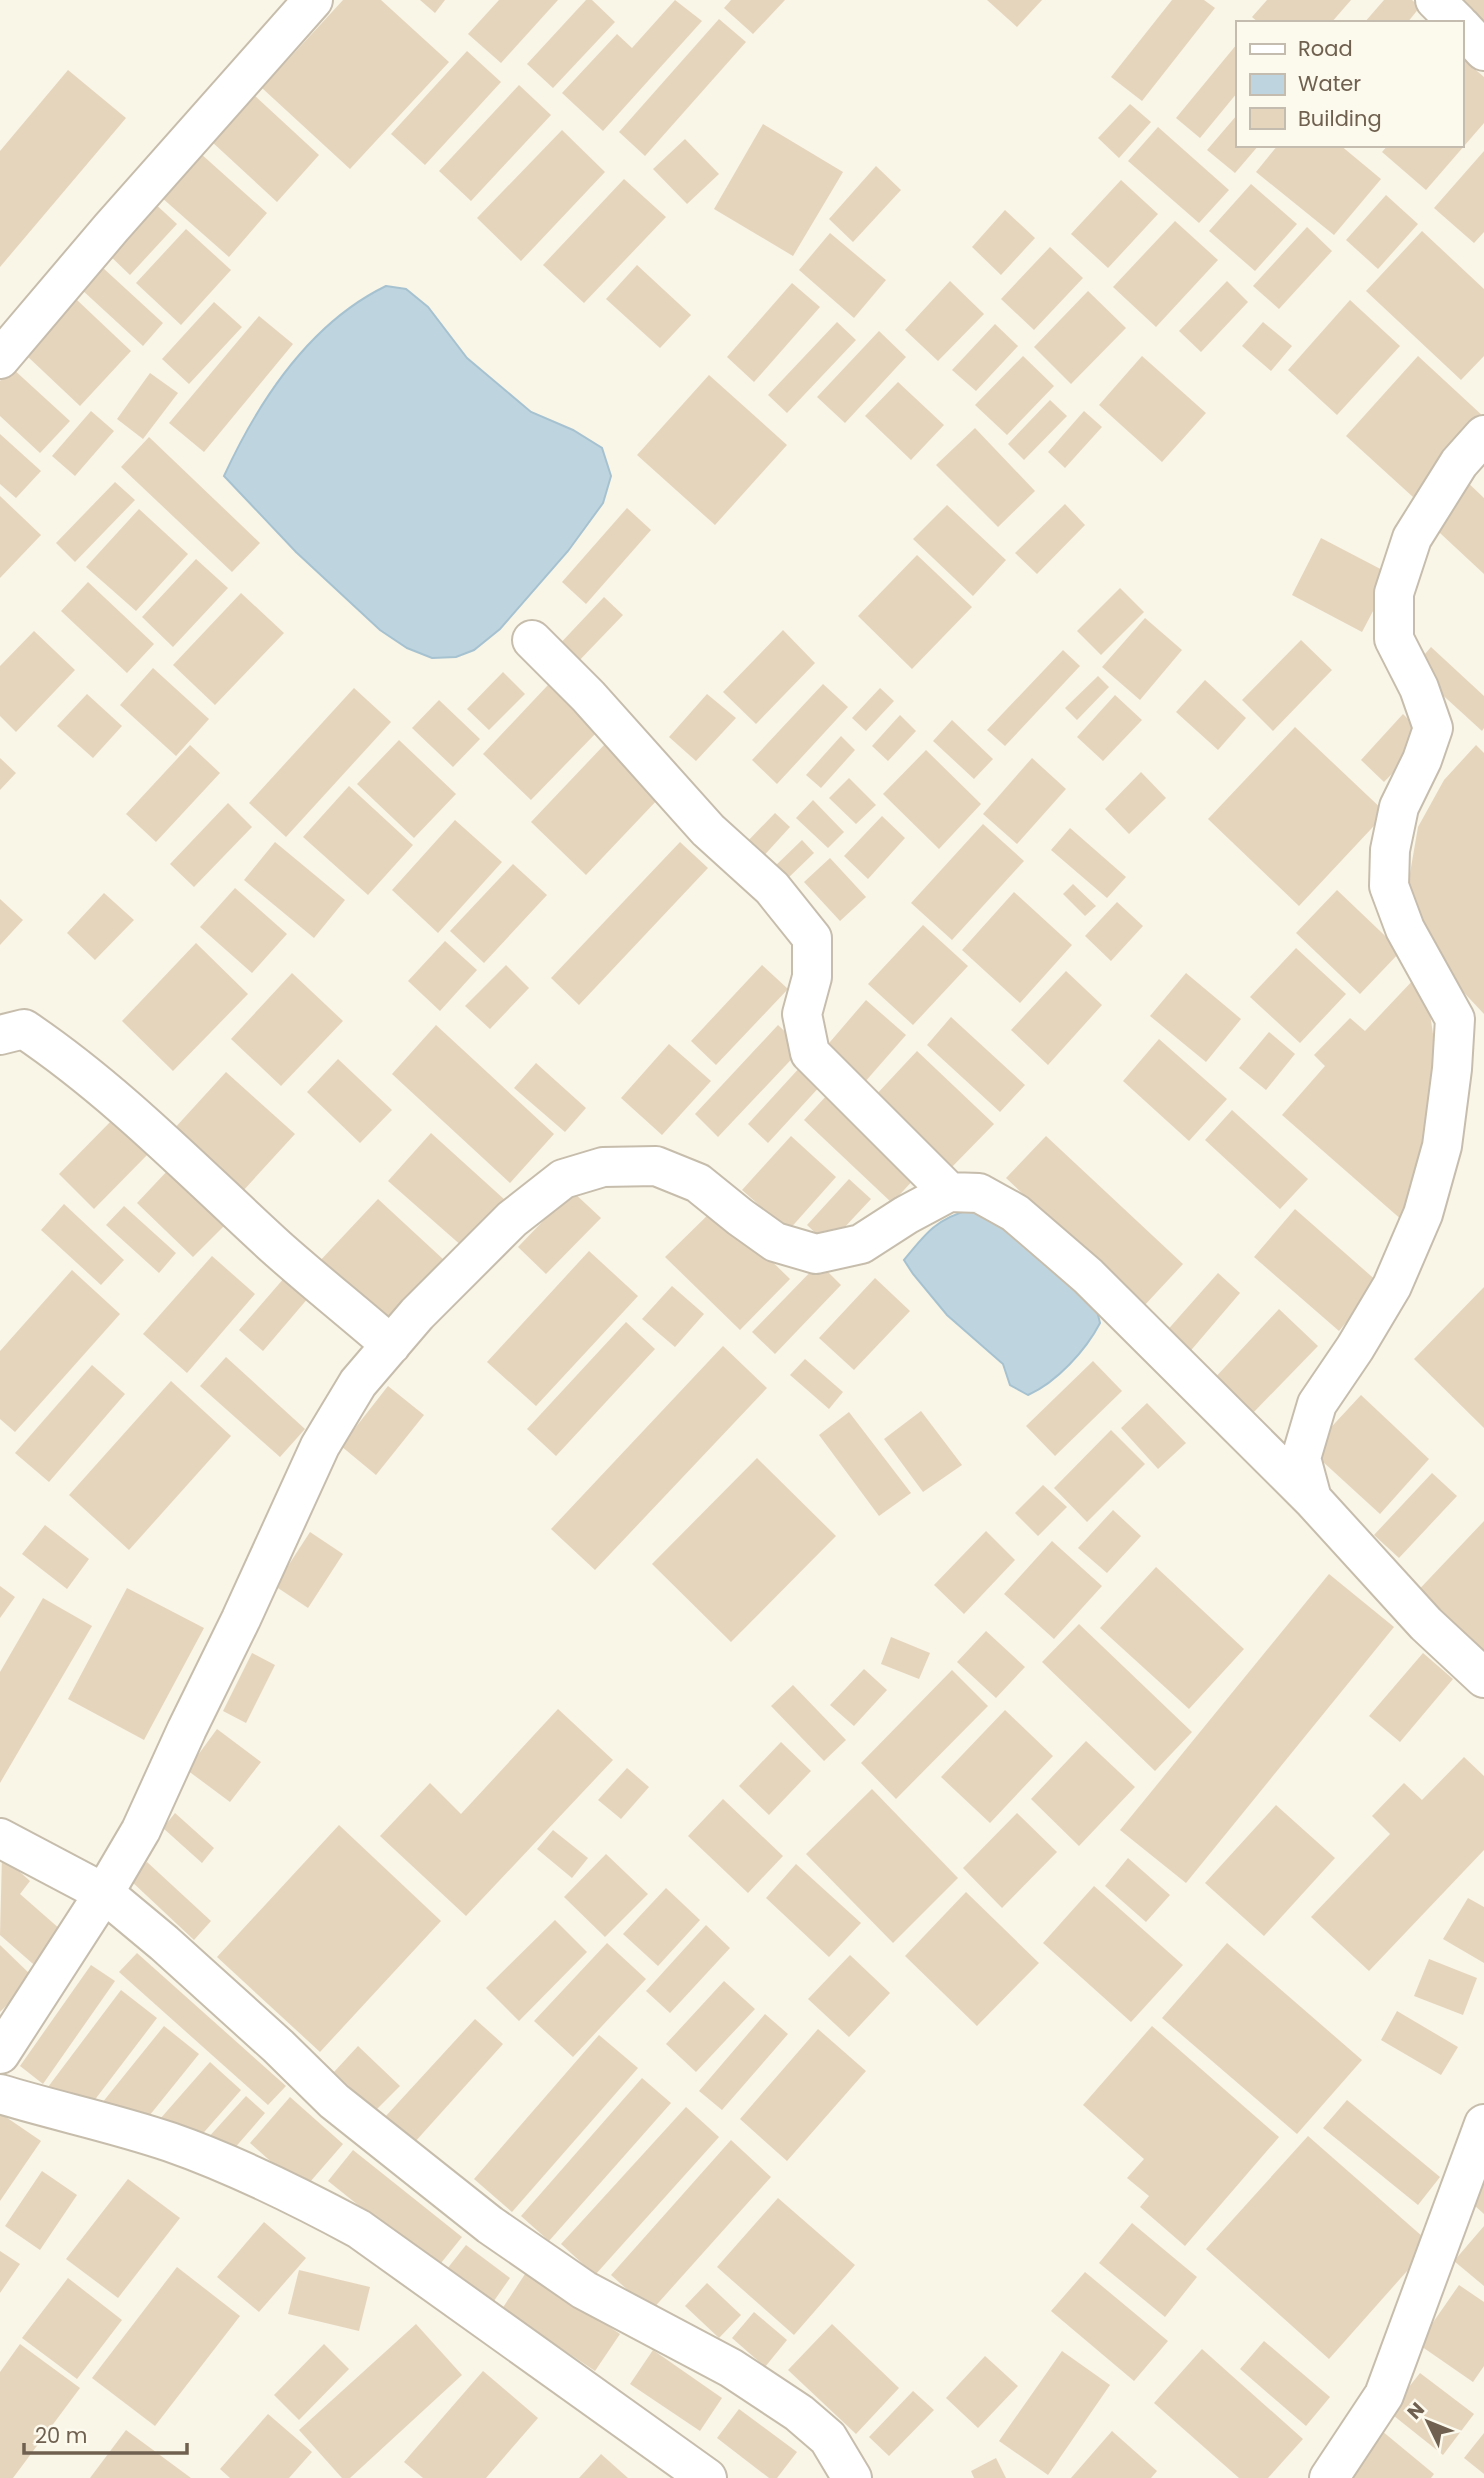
<svg xmlns="http://www.w3.org/2000/svg" width="1484" height="2478" font-family="Poppins,sans-serif">
	<style>
		.water { fill: #bed5e0; stroke: #a6c2d0; stroke-width: 2 }
		.building { fill: #e6d5bd }
		.lines { fill: none; stroke-linecap: round; stroke-linejoin: round }
		.minor-casing { stroke: #c7bdac; stroke-width: 42 }
		.minor { stroke: #fff; stroke-width: 38 }
	</style>
	<rect width="100%" height="100%" fill="#f9f5e7"/>
	<path class="water" d="M386,286L406,289L428,307L467,358L531,412L573,430L602,448L611,476L603,503L568,551L500,629L474,650L456,657L432,658L407,648L380,630L296,552L224,476C259,400 310,323 386,286Z
		M969,1210L990,1215L1096,1307L1100,1323C1086,1350 1057,1382 1028,1395L1010,1385L1003,1364L947,1315L913,1274L904,1260C925,1234 936,1219 969,1210Z"/>
	<path class="building" d="M343,0H381L449,62L350,169L262,88Z
		M420,0H445L435,13Z
		M499,0H558L501,63L468,34Z
		M586,0H592L615,22L553,88L527,64Z
		M675,0L702,21L603,131L562,93L617,34L632,48Z
		M731,0H785L753,34L724,8Z
		M987,0H1042L1017,27Z
		M1172,0H1204L1215,8L1142,101L1111,77Z
		M1267,0H1351L1331,23H1259L1252,17Z
		M1384,0H1412L1420,7L1407,23H1364Z
		M1453,0H1484V23Z
		M719,19L746,42L645,156L619,132Z
		M1237,44V93L1200,138L1176,118Z
		M467,51L501,82L425,165L391,134Z
		M1463,59L1484,77V123L1426,190L1382,152L1388,145H1461Z
		M68,70L126,118L0,267V151Z
		M519,85L551,115L471,201L439,171Z
		M253,94L319,155L277,202L211,141Z
		M1130,104L1151,122L1119,158L1098,138Z
		M1237,115V145H1259L1235,173L1207,150Z
		M763,124L843,172L793,256L714,209Z
		M1158,127L1229,190L1199,223L1128,161Z
		M562,130L605,172L521,261L477,218Z
		M685,139L719,174L687,204L653,169Z
		M1278,145H1340L1381,179L1334,235L1256,172Z
		M1484,151V232L1474,243L1434,208Z
		M200,153L267,213L229,257L161,197Z
		M876,166L901,190L853,242L829,219Z
		M624,179L666,217L584,303L543,265Z
		M1121,180L1158,214L1108,268L1071,234Z
		M1251,184L1297,224L1255,271L1209,231Z
		M1386,195L1418,224L1378,269L1346,240Z
		M152,201L177,224L130,275L105,251Z
		M1005,210L1035,238L1001,275L972,247Z
		M1175,221L1218,260L1156,327L1113,287Z
		M1307,227L1332,251L1279,309L1253,286Z
		M186,229L231,270L181,325L136,283Z
		M1422,231L1484,289V356L1461,380L1366,291Z
		M830,233L886,280L854,318L799,270Z
		M1050,247L1083,278L1034,330L1001,299Z
		M637,265L691,315L660,348L606,299Z
		M102,267L163,323L143,346L81,289Z
		M950,281L984,314L938,361L905,330Z
		M1227,281L1248,302L1201,352L1179,331Z
		M792,283L820,307L754,382L727,357Z
		M1088,291L1126,328L1071,384L1034,347Z
		M77,300L131,351L80,406L26,355Z
		M1350,300L1400,346L1337,415L1288,370Z
		M214,302L242,327L189,384L162,359Z
		M259,316L293,344L204,452L169,423Z
		M837,322L856,340L787,413L768,395Z
		M1263,322L1292,346L1271,371L1242,346Z
		M995,324L1018,346L976,391L952,370Z
		M879,331L906,357L845,423L817,397Z
		M1023,356L1054,386L1007,435L975,405Z
		M1142,356L1206,413L1162,462L1099,405Z
		M1418,356L1484,417L1413,497L1346,436Z
		M12,368L70,421L40,453L0,416V381Z
		M150,373L178,393L143,439L117,419Z
		M709,375L787,445L715,525L637,455Z
		M898,382L944,425L911,460L865,416Z
		M1050,400L1067,416L1024,460L1008,444Z
		M91,411L114,431L75,476L52,456Z
		M1084,411L1102,427L1065,468L1048,452Z
		M975,428L1035,491L998,527L936,465Z
		M0,434L41,471L16,498L0,484Z
		M149,437L260,543L232,572L121,467Z
		M1464,479L1484,498V574L1426,520Z
		M115,482L135,500L75,562L56,543Z
		M0,496L41,535L0,578Z
		M1065,504L1085,525L1037,574L1015,553Z
		M947,505L1006,560L973,596L913,539Z
		M627,508L651,530L586,604L562,582Z
		M139,509L188,554L136,611L86,567Z
		M1321,538L1392,575L1362,632L1292,595Z
		M917,555L972,607L912,669L858,616Z
		M196,559L228,588L173,647L142,617Z
		M88,582L154,644L127,673L61,611Z
		M1120,588L1144,612L1101,655L1077,631Z
		M241,593L284,633L215,705L173,665Z
		M604,597L623,615L574,666L555,649Z
		M1145,618L1182,650L1140,700L1102,667Z
		M783,630L815,663L756,724L723,692Z
		M34,631L75,670L16,732L0,716V666Z
		M1301,640L1332,670L1273,731L1242,700Z
		M1431,647L1484,696V728L1482,731L1413,668Z
		M1063,650L1080,666L1005,746L987,730Z
		M153,668L209,719L176,756L120,705Z
		M503,672L525,694L489,730L467,709Z
		M1098,676L1109,687L1077,720L1065,708Z
		M1205,680L1246,718L1218,750L1176,712Z
		M823,684L848,707L777,784L752,760Z
		M548,685L597,732L531,800L483,754Z
		M354,688L391,722L286,837L249,803Z
		M880,688L894,701L866,731L852,718Z
		M87,694L122,726L93,758L57,726Z
		M707,694L736,718L696,761L669,737Z
		M1115,695L1142,720L1103,761L1077,737Z
		M439,700L480,739L453,767L412,728Z
		M1403,714L1427,738L1384,782L1361,760Z
		M900,715L916,731L888,761L872,746Z
		M952,720L993,759L974,779L933,741Z
		M1295,727L1386,813L1299,906L1208,819Z
		M841,736L855,750L821,788L806,775Z
		M399,740L456,794L414,838L357,784Z
		M605,744L660,797L586,875L531,822Z
		M190,745L220,773L156,842L126,814Z
		M1476,745L1484,753V1014L1454,982L1417,922L1409,879L1418,827L1444,780Z
		M926,750L981,804L939,849L883,794Z
		M0,758L16,773L0,790Z
		M1032,758L1066,789L1017,844L983,814Z
		M1141,772L1166,798L1129,834L1105,809Z
		M849,778L876,805L856,824L829,798Z
		M349,786L413,845L368,895L303,837Z
		M813,800L844,832L828,848L796,818Z
		M228,803L252,827L194,887L170,864Z
		M775,813L790,827L760,860L744,845Z
		M882,816L905,838L868,879L844,856Z
		M455,820L502,862L438,933L392,890Z
		M983,824L1024,861L952,940L911,903Z
		M1070,828L1126,877L1107,898L1051,850Z
		M802,840L814,853L785,881L772,869Z
		M275,842L345,900L314,938L244,880Z
		M680,842L708,868L579,1005L551,978Z
		M830,858L866,897L840,921L804,882Z
		M513,864L547,895L484,963L450,931Z
		M1073,884L1096,906L1085,916L1063,894Z
		M235,888L287,934L252,973L200,927Z
		M1337,890L1401,951L1360,994L1296,933Z
		M1014,892L1072,945L1020,1003L962,950Z
		M104,893L134,920L95,960L67,933Z
		M0,899L23,920L0,945Z
		M1117,902L1143,926L1111,961L1085,936Z
		M923,925L968,966L913,1025L868,984Z
		M445,941L477,970L440,1011L408,981Z
		M196,943L248,994L173,1071L122,1021Z
		M1296,948L1346,994L1300,1043L1250,997Z
		M506,965L529,988L490,1029L465,1006Z
		M762,965L788,989L716,1065L691,1041Z
		M1066,971L1102,1005L1048,1065L1011,1030Z
		M292,973L343,1021L281,1086L231,1039Z
		M1186,973L1241,1019L1206,1062L1150,1016Z
		M1416,977L1429,1007L1435,1047L1420,1166L1403,1221L1282,1115L1325,1066L1314,1055L1350,1018L1365,1031Z
		M866,1000L906,1035L864,1083L824,1049Z
		M951,1017L1025,1085L1000,1112L927,1045Z
		M436,1025L554,1134L510,1183L392,1074Z
		M778,1025L802,1048L718,1137L695,1114Z
		M1269,1032L1295,1054L1266,1090L1239,1068Z
		M1159,1039L1227,1099L1189,1141L1123,1081Z
		M669,1044L711,1081L662,1135L621,1098Z
		M917,1051L994,1124L949,1170L874,1097Z
		M338,1059L392,1110L360,1143L307,1092Z
		M536,1063L586,1108L565,1132L514,1088Z
		M802,1065L822,1084L768,1143L748,1124Z
		M226,1072L295,1134L242,1192L173,1130Z
		M828,1094L916,1177L892,1203L804,1120Z
		M1232,1110L1308,1179L1280,1209L1205,1140Z
		M116,1116L151,1151L94,1209L59,1174Z
		M431,1133L505,1200L463,1247L388,1181Z
		M791,1136L836,1177L788,1231L742,1190Z
		M1046,1136L1183,1264L1143,1307L1006,1178Z
		M169,1169L226,1224L193,1257L137,1203Z
		M849,1179L871,1199L828,1245L807,1225Z
		M572,1191L601,1218L546,1274L518,1247Z
		M378,1199L444,1260L383,1325L317,1264Z
		M64,1204L124,1260L101,1285L41,1230Z
		M124,1206L176,1253L159,1273L106,1225Z
		M716,1207L790,1279L740,1330L665,1257Z
		M1295,1209L1379,1283L1339,1331L1254,1257Z
		M589,1251L638,1296L536,1406L487,1362Z
		M212,1256L255,1294L187,1373L143,1334Z
		M819,1263L841,1285L775,1354L752,1332Z
		M72,1270L120,1314L15,1432L0,1419V1351Z
		M1218,1273L1240,1293L1187,1355L1164,1334Z
		M285,1277L309,1297L263,1351L239,1330Z
		M875,1278L910,1311L854,1370L819,1338Z
		M672,1286L704,1314L675,1347L642,1319Z
		M1484,1287V1428L1414,1359Z
		M1279,1309L1318,1346L1250,1416L1212,1381Z
		M626,1322L655,1349L556,1456L527,1429Z
		M723,1346L767,1388L595,1570L551,1529Z
		M226,1357L305,1429L280,1457L200,1386Z
		M805,1359L843,1392L829,1409L790,1375Z
		M1093,1361L1122,1391L1055,1456L1026,1426Z
		M92,1365L125,1394L49,1482L15,1453Z
		M171,1381L231,1436L129,1550L69,1495Z
		M388,1386L424,1415L376,1475L341,1446Z
		M1361,1395L1429,1459L1380,1514L1310,1450Z
		M1147,1403L1186,1443L1158,1469L1121,1428Z
		M921,1411L962,1465L923,1492L884,1439Z
		M849,1412L911,1493L879,1516L819,1435Z
		M1111,1430L1145,1464L1087,1522L1054,1488Z
		M757,1458L836,1536L731,1642L652,1564Z
		M1432,1473L1457,1496L1399,1558L1374,1535Z
		M1043,1485L1067,1507L1038,1536L1015,1513Z
		M1113,1510L1141,1536L1107,1573L1078,1548Z
		M1484,1521V1667L1411,1598Z
		M45,1525L89,1559L67,1589L22,1554Z
		M986,1531L1015,1560L964,1614L934,1585Z
		M310,1532L343,1554L308,1608L275,1586Z
		M1052,1541L1102,1586L1054,1639L1004,1594Z
		M1156,1567L1244,1649L1189,1709L1100,1628Z
		M1329,1574L1394,1627L1186,1883L1120,1830Z
		M0,1586L15,1597L0,1618Z
		M127,1588L204,1628L144,1740L68,1699Z
		M43,1598L92,1626L0,1783V1672Z
		M1079,1624L1192,1732L1155,1771L1042,1662Z
		M986,1631L1025,1667L996,1698L957,1662Z
		M891,1637L930,1653L919,1679L881,1664Z
		M252,1653L275,1665L246,1723L223,1711Z
		M1423,1653L1453,1679L1400,1742L1369,1716Z
		M864,1669L887,1690L854,1726L830,1705Z
		M952,1670L988,1706L896,1799L861,1763Z
		M793,1685L846,1740L824,1761L771,1706Z
		M558,1709L613,1760L466,1916L380,1836L430,1783L461,1814Z
		M1005,1710L1053,1756L990,1823L941,1777Z
		M217,1729L261,1762L230,1802L187,1770Z
		M1086,1741L1135,1787L1079,1846L1031,1799Z
		M781,1742L811,1771L769,1815L739,1786Z
		M1464,1757L1484,1776V1850L1369,1971L1311,1917L1390,1834L1372,1816L1404,1783L1422,1800Z
		M627,1768L649,1787L621,1819L598,1800Z
		M872,1789L958,1878L893,1943L806,1854Z
		M723,1799L783,1856L748,1893L688,1836Z
		M1276,1805L1335,1858L1264,1936L1205,1883Z
		M175,1813L214,1848L202,1863L163,1828Z
		M1017,1813L1057,1852L1002,1908L963,1868Z
		M339,1825L441,1921L320,2052L217,1957Z
		M553,1830L588,1858L572,1878L537,1849Z
		M606,1854L648,1894L605,1937L564,1897Z
		M2,1856L30,1881L20,1894L69,1937L40,1970L0,1935Z
		M1128,1858L1170,1895L1146,1922L1105,1886Z
		M147,1862L211,1921L194,1940L130,1880Z
		M796,1864L861,1923L829,1957L766,1898Z
		M1094,1886L1183,1965L1131,2022L1043,1943Z
		M666,1888L700,1920L658,1966L623,1934Z
		M966,1892L1039,1963L977,2026L905,1956Z
		M1468,1898L1484,1907V1963L1443,1939Z
		M555,1920L587,1952L519,2021L486,1988Z
		M706,1925L730,1948L670,2013L646,1991Z
		M607,1943L646,1979L573,2057L534,2021Z
		M1227,1943L1362,2060L1297,2134L1162,2018Z
		M0,1945L34,1978L0,2012Z
		M137,1953L286,2086L268,2105L119,1972Z
		M850,1955L890,1993L849,2037L808,1999Z
		M1429,1959L1477,1978L1463,2015L1414,1996Z
		M91,1965L115,1981L43,2084L20,2066Z
		M724,1981L755,2009L696,2072L666,2044Z
		M121,1990L157,2018L84,2114L48,2087Z
		M1397,2011L1458,2047L1441,2075L1381,2040Z
		M765,2014L788,2034L722,2110L699,2091Z
		M475,2019L503,2044L414,2143L385,2117Z
		M164,2026L199,2054L137,2131L102,2103Z
		M1152,2026L1279,2137L1185,2246L1140,2207L1149,2196L1127,2178L1144,2159L1083,2105Z
		M818,2029L866,2071L787,2161L740,2119Z
		M599,2035L638,2068L512,2212L474,2179Z
		M358,2046L400,2086L375,2111L334,2072Z
		M210,2062L241,2090L191,2147L160,2119Z
		M642,2078L671,2103L549,2241L521,2216Z
		M246,2096L265,2113L226,2158L206,2140Z
		M290,2097L343,2144L303,2190L250,2143Z
		M1347,2100L1440,2177L1418,2205L1323,2128Z
		M686,2107L719,2137L595,2275L561,2244Z
		M0,2113L41,2141L0,2201Z
		M1308,2136L1431,2244L1329,2359L1206,2249Z
		M731,2140L771,2177L651,2311L611,2275Z
		M353,2150L462,2237L437,2268L328,2181Z
		M42,2171L77,2195L40,2250L5,2226Z
		M128,2179L180,2218L118,2298L66,2259Z
		M1484,2182V2214L1474,2205Z
		M778,2198L855,2265L794,2335L717,2267Z
		M264,2222L306,2258L259,2312L217,2277Z
		M1132,2223L1197,2277L1165,2317L1099,2263Z
		M1484,2226V2286L1454,2261Z
		M466,2245L510,2278L489,2308L443,2274Z
		M0,2251L20,2264L0,2293Z
		M177,2267L240,2316L155,2426L92,2378Z
		M299,2270L370,2287L359,2331L288,2314Z
		M527,2271L620,2334L595,2371L502,2309Z
		M1085,2272L1168,2341L1134,2381L1051,2311Z
		M68,2278L122,2320L77,2379L22,2338Z
		M707,2283L741,2315L719,2338L685,2306Z
		M1459,2285L1484,2302V2366L1473,2382L1418,2344Z
		M754,2312L787,2340L765,2367L732,2338Z
		M416,2324L462,2375L350,2478H342L299,2430Z
		M832,2324L899,2388L856,2434L788,2370Z
		M1264,2341L1330,2397L1306,2426L1240,2369Z
		M20,2344L80,2388L13,2478H0V2372Z
		M324,2344L349,2369L299,2420L274,2395Z
		M1202,2349L1303,2439L1268,2478H1239L1154,2403Z
		M653,2350L722,2398L700,2431L630,2384Z
		M1062,2351L1110,2385L1048,2475L999,2441Z
		M985,2356L1018,2386L978,2428L946,2398Z
		M483,2371L538,2418L486,2478H423L404,2462Z
		M1420,2373L1474,2414L1443,2455L1389,2412Z
		M913,2391L934,2410L889,2456L869,2437Z
		M739,2409L797,2452L777,2478H769L717,2438Z
		M268,2414L312,2452L289,2478H230L220,2469Z
		M126,2430L191,2478H90Z
		M1112,2431L1157,2471L1151,2478H1071Z
		M1382,2431L1434,2474L1431,2478H1343Z
		M1484,2433V2474L1464,2458Z
		M601,2454L628,2478H579Z
		M996,2458L1006,2478H974L971,2471Z"/>
	<g class="lines">
		<defs>
			<path id="minor" d="M1435,0L1458,23
				M1461,26L1484,51
				M0,359L111,228L313,0
				M1484,435L1459,463L1412,538L1394,593V639L1419,688L1433,728L1422,760L1399,807L1390,850L1389,886L1405,929L1455,1019L1452,1069L1442,1146L1423,1214L1392,1286L1355,1348L1317,1404L1301,1458L1312,1499L1426,1624L1484,1678
				M532,640L588,696L708,830L772,888L812,938V977L802,1014L810,1053L949,1192
				M0,1035L24,1029C116,1091 195,1173 277,1248C314,1281 353,1312 391,1345
				M0,1838L104,1893L164,1943L278,2046L334,2101L490,2225L584,2290L731,2368L799,2413L828,2438L852,2478
				M0,2054L104,1893L141,1830L187,1729L241,1619L320,1446L358,1383L417,1314L512,1219L563,1179L603,1167L656,1166L698,1183L740,1217L775,1242L816,1254L861,1244L906,1215L949,1192L979,1193L1015,1213L1088,1276L1312,1499
				M0,2094C56,2111 114,2123 170,2142C236,2165 298,2196 359,2229L707,2478
				M1329,2478L1384,2395L1484,2124"/>
		</defs>
		<use href="#minor" class="minor-casing"/>
		<use href="#minor" class="minor"/>
	</g>
	<rect x="1236" y="21" width="228" height="126" fill="#fcf9ed" stroke="#c4bcae" stroke-width="2"/>
	<rect x="1250" y="44" width="35" height="10" fill="#ffffff" stroke="#c4bcae" stroke-width="2"/>
	<text x="1298" y="56" font-size="21" fill="#6f604f">Road</text>
	<rect x="1250" y="74" width="35" height="21" fill="#bed5e0" stroke="#c4bcae" stroke-width="2"/>
	<text x="1298" y="91" font-size="21" fill="#6f604f">Water</text>
	<rect x="1250" y="108" width="35" height="21" fill="#e6d5bd" stroke="#c4bcae" stroke-width="2"/>
	<text x="1298" y="126" font-size="21" fill="#6f604f">Building</text>
	<g transform="translate(1428 2422) rotate(313)" stroke="#fcf9ed" stroke-width="5" paint-order="stroke">
	<path d="M0-5L12 26L0 18L-12 26Z" fill="#6f604f"/>
	<text y="-10" font-size="19" font-weight="bold" text-anchor="middle" fill="#6f604f">N</text>
	</g>
	<path d="M24 2443v10h163v-10" fill="none" stroke="#6f604f" stroke-width="3.5"/>
	<text x="35" y="2443" font-size="21" fill="#6f604f" stroke="#fcf9ed" stroke-width="5" paint-order="stroke">20 m</text>
</svg>
